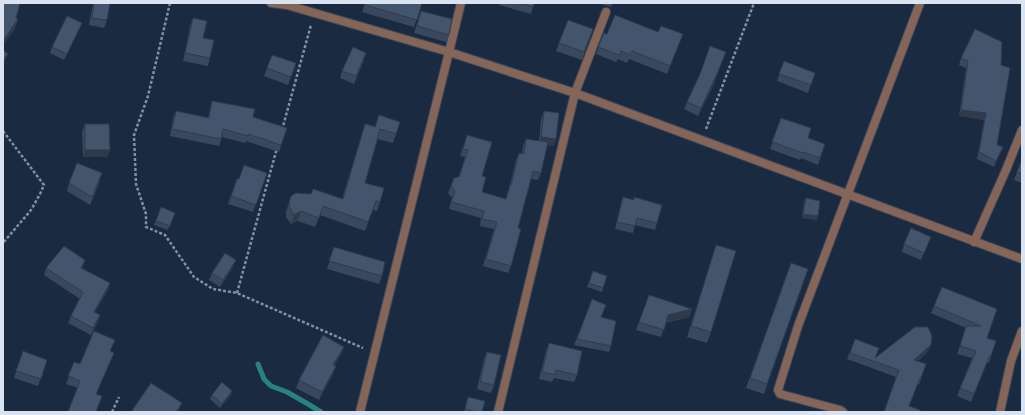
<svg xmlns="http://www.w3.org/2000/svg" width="1025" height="415" font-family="'Titillium Web',sans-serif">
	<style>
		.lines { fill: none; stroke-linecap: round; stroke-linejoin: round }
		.stream { stroke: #2a8182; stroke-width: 5 }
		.lane-casing { stroke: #39485c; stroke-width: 10 }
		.street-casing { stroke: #39485c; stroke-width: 10 }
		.path { stroke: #838fa2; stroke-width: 2.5; stroke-dasharray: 3 2; stroke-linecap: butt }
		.lane { stroke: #856558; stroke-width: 8 }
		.street { stroke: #856558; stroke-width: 8 }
		.wall { fill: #3a485e }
		.shaded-wall { fill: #2f3b4c }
		.building { fill: #43546d; stroke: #2f3b4c }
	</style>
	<rect width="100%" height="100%" fill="#1a2a40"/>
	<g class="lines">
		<path class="stream" d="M258,364L264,379L271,386L287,392L308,404L321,412"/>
		<defs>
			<path id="lane" d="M575,93L606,12"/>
			<path id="street" d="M271,3L287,5L449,52L360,412
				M461,3L449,52L575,93L1022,259
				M974,242L1006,170L1022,130
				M498,412L575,93
				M843,412L840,410L780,394L778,390L798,326L920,3
				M1000,412L1011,361L1022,331"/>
		</defs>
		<use href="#lane" class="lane-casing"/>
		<use href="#street" class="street-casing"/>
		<path class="path" d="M170,3L148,96L134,135L136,184L146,214V227L165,235L194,277L213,289L237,293L363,348
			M706,129L754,3
			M282,130L311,25
			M3,131L44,185L40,194L31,210L3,243
			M237,293L277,148
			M112,412L119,397"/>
		<use href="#lane" class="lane"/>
		<use href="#street" class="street"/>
	</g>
	<path class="wall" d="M93,3H110L107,20L104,28L89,25Z
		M365,3H422L414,27L362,12Z
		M500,3H534L531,14L499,5Z
		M597,3H613L611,7Z
		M421,11L449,35L446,42L414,33Z
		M193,18L203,38L210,58L208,66L183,61L190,26Z
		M568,20L593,29L582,60L556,51Z
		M82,23L79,29L64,60L50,53L52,47Z
		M658,32L683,34L667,74L629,59L627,63L618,59L616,62L596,54L604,33L607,34Z
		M272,55L296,63L288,85L264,76Z
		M961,58L1001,65L997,145L1003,147L994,167L977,159L984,120L959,116L966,68L959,65Z
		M364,60L354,84L340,78L342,71Z
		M784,61L815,73L808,93L777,81Z
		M714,84L698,116L684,109L687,102Z
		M212,101L253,117L287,128L279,152L246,141L245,143L222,137L219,146L170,136L173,118L176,111L208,118L210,108Z
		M544,111L556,139L553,146L547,145L541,173L538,180L531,179L518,228L511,266L508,273L483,266L494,229L480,226L481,218L449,209L452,198L448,193L454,178L459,177L465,157L460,156L467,135L482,176V192L506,199L510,185L516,160L519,153L522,154L523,146L526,139L539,141L541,119Z
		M379,115L396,134L393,143L378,139L365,183L380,202L377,211L373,210L365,231L320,215L315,227L298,221L291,224L286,217V212L291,196L311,194L342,199L362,133L365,124L375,126Z
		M781,118L808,138L825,144L818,165L801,158L800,160L770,149Z
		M85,124L110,150L107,157H83L82,132Z
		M1022,159V183L1014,180Z
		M267,173L253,212L228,204L237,179H239Z
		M100,181L90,205L67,191L69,183Z
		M623,197L657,223L655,230L635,225L633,233L615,229L621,203Z
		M806,198L818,216L817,220L802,218L804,202Z
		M161,207L175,213L168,230L154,225Z
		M931,237L921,260L902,252L904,244Z
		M716,245L711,332L707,343L687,337Z
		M334,247L382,276L379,284L327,269Z
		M85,260L82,268L110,283L108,290L95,312L98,322L91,335L68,323L71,316L80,299L44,275L46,268Z
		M791,263L808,269L764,394L746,388Z
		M233,267L220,287L209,280L212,273Z
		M593,271L607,276L602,292L587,287Z
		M649,295L692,309L689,317L666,323L661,337L636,330Z
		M592,299L601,317L611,346L609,352L574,345Z
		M977,301L987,338L996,341L989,363H987L971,402L957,396L972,358L957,354L966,328L931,313L934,306Z
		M855,339L876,357L928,351L918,361L926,364L919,385L917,384L909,406L884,412L896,377L847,359Z
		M549,343L577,375L574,382L554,378L552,382L539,379L546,351Z
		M344,347L341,354L334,366L333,374L319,400L296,388L299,380Z
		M23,351L47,360L38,386L14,378Z
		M111,351L114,353L96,394L102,396L96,412H68L78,388L66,384L74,362L80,364Z
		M487,352L494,385L491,393L477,389L484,359Z
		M212,395H231L220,408L210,399Z
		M468,397L482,412H464Z"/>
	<path class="shaded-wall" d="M18,19L15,29L3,45V41Z
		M726,52L714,84L698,116L701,108Z
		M8,54L4,63L3,65V60Z
		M961,110L986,113L984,120L959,116Z
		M541,137L556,139L553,146L539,144Z
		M1003,147L1000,154L994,167L996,161Z
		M85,150H110L107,157H83Z
		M301,211L298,221L291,224L294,215Z
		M803,214L818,216L817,220L802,218Z
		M236,260L233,267L220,287L223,280Z
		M110,283L108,290L92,318L94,312Z
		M692,309L689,317L665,323L668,315Z
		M100,315L98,322L91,335L93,328Z
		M931,345L928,351L912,366L914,360Z
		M344,347L341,354L330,373L333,365Z
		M336,366L333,374L319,400L322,392Z
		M232,391L231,395L220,408L222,404Z
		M182,403L179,410L178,412H176Z"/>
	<path class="building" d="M3,3H20L16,18L18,19L3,41Z
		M94,3H110L107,20L92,18Z
		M365,3H422L417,20L365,5Z
		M520,3H534L533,7Z
		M421,11L452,19L449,35L417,26Z
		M615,15L658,32L661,26L683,34L670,66L632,51L630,55L621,51L619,55L598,47L604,33L607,34Z
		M67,16L82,23L67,54L52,47Z
		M193,18L207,21L203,38L214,40L210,58L185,53Z
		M568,20L593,29L584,52L559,43Z
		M975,29L1002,42L1001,65L1010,68L997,145L1003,147L996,161L979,152L986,113L961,110L968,61L961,58Z
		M710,46L726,52L716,76L701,108L687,102L700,74Z
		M353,47L366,53L356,76L342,71Z
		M3,50L8,54L3,60Z
		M272,55L296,63L291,77L267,68Z
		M784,61L815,73L811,85L779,74Z
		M212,101L255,109L253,117L287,128L281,145L248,134V136L223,129L221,139L172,129L176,111L209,118Z
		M544,111L559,113L556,139L541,137Z
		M379,115L400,122L396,134L380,129L365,183L384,188L380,202L376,201L368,222L323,206L319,218L301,211L294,215L290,208L289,203L291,196L296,193L311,194L313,189L343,199L365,124L375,127Z
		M781,118L811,128L808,138L825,144L820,158L803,152V153L772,142Z
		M85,124H109L110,150H85Z
		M467,135L492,142L482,176L486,177L482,192L506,199L510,185H511L519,153L524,154L526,139L548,142L541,173L533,171L518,228L521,229L511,266L486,259L497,222L482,219L484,211L451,202L455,191L451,186L454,178L459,177L468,150L463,149Z
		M1022,159V174L1017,172Z
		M77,163L102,173L92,197L69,183Z
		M244,165L267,173L256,205L231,196L237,179H239Z
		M623,197L634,200V197L662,205L657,223L637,218L635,226L617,222Z
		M806,198L820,201L818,216L803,214Z
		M161,207L175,213L170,226L156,221Z
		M911,228L931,237L924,253L904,244Z
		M716,245L736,251L711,332L691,326Z
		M64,246L85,260L81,268L110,283L94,312L100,315L93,328L71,316L83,292L46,268Z
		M334,247L385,262L382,276L329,261Z
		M225,253L236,260L223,280L212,273Z
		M791,263L808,269L767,384L750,378Z
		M593,271L607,276L603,288L589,283Z
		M942,287L997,309L987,338L996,341L991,356L990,355L974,394L960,388L976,351L960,346L966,326H981L934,306Z
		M649,295L692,309L668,315L664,330L639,322Z
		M592,299L606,305L601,317L616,321L611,346L577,339Z
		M915,327H928L932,336L931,345L914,360L926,364L921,378H920L909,406L920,410V412H884L899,370L850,353L855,339L879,348L875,358Z
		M94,331L115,340L110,351L114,353L96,394L102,396L96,412H68L80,381L68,376L74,362L80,364Z
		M323,335L344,347L333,365L336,366L322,392L299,380Z
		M549,343L582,351L577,375L556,370L555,375L542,372Z
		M23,351L47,360L41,379L16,371Z
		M487,352L501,355L494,385L480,382Z
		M222,382L232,391L222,404L212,395Z
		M151,383L182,403L176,412H131Z
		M468,397L485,401L482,412H477L465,409Z"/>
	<rect width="1025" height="415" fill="none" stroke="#d9e3f2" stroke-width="8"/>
</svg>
